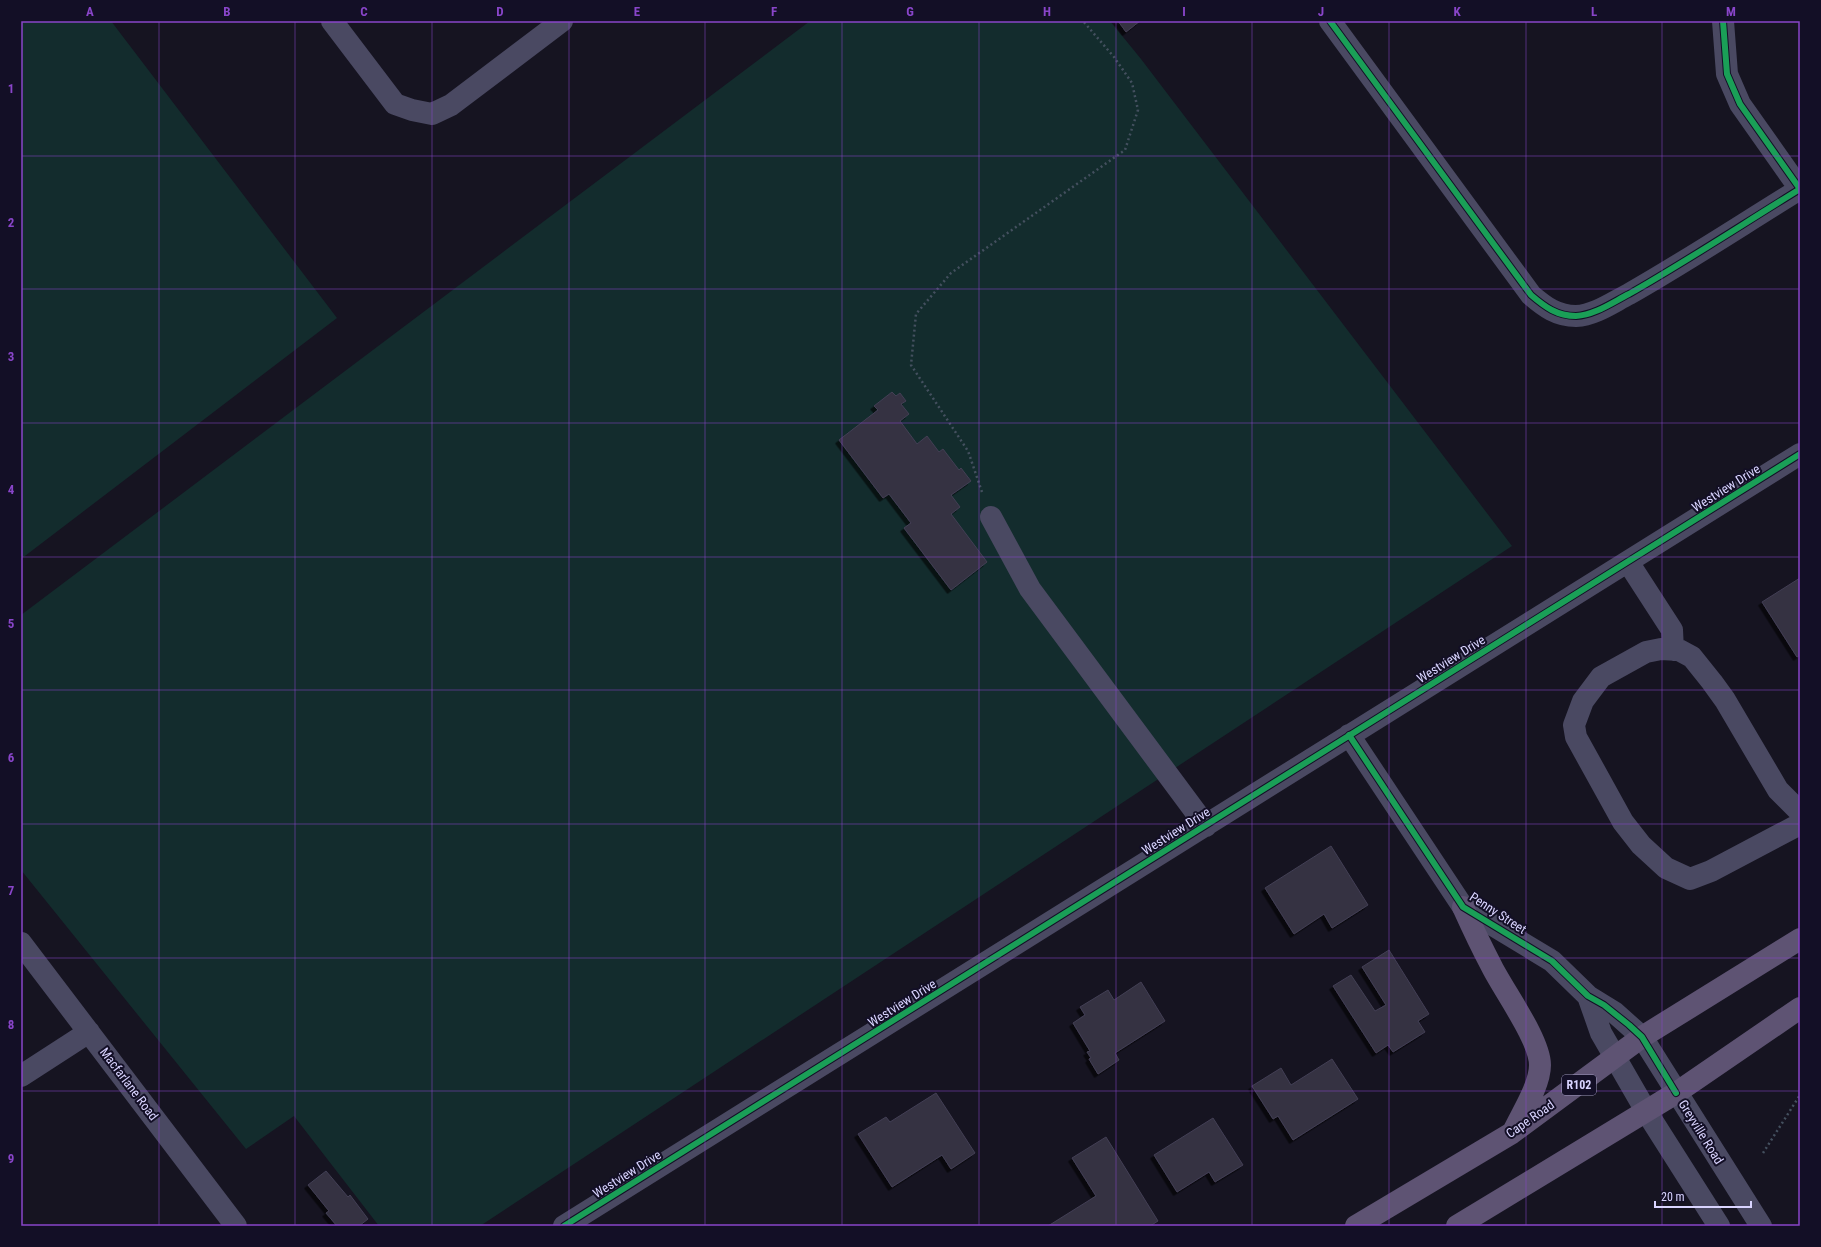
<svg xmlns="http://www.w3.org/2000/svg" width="1821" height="1247" font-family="'Roboto Condensed',sans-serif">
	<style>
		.green { fill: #132c2d }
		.building { fill: #343243; stroke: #433f54; filter: url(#shadow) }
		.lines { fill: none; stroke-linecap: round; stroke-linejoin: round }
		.path { stroke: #44505f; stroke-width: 2.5; stroke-dasharray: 2 3; stroke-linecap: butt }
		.minor { stroke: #4a4962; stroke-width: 22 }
		.major { stroke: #5e5373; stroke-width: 22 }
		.cycleway-casing { stroke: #130f26; stroke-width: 8 }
		.cycleway { stroke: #1a9f57; stroke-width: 6 }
		.grid { fill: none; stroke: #8945c9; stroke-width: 1; stroke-opacity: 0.55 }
		.labels { text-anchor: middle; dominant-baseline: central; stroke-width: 4; stroke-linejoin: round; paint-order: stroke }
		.shield { fill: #130f26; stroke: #9e99be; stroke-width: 1 }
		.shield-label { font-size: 12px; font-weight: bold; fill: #d9d4ff }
		.street-label { font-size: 13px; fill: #d9d4ff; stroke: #130f26 }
		.neatline { fill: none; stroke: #8945c9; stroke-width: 1.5 }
		.grid-label { font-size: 13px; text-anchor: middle; font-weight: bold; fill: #8945c9 }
	</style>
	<defs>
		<filter id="shadow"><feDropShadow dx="-3.5" dy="3.5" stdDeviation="0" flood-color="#0009"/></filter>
	</defs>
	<rect width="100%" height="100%" fill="#161421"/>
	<path class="green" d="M21,21H111L337,318L21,559Z
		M810,21H1110L1141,59L1512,546L480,1226H379L294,1116L246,1149L21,870V615Z"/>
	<path class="building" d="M1118,21H1140L1126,32Z
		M892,392L896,396L900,393L906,401L901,404L909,414L900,421L917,444L927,436L939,452L943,449L959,470L961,468L971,481L951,495L960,507L951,514L987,562L951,590L904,528L911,523L889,494L883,498L839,440L878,410L874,406Z
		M1800,578V655L1797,657L1762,602Z
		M1331,846L1368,905L1332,928L1324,914L1294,934L1265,888Z
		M1389,950L1429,1014L1418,1021L1425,1032L1393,1052L1388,1045L1376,1053L1333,986L1351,975L1375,1011L1386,1005L1362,967Z
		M1141,982L1165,1021L1115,1053L1119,1060L1098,1074L1089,1059L1091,1058L1087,1052L1090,1051L1073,1023L1085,1015L1080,1007L1108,990L1114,1000Z
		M1332,1059L1358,1099L1293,1140L1278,1116L1273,1119L1252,1086L1281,1068L1291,1085Z
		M936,1093L975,1153L951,1169L942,1155L892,1187L858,1134L886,1117L890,1122Z
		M1213,1118L1243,1165L1215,1182L1209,1172L1177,1192L1154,1155Z
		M1106,1137L1158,1221L1150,1226H1048L1096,1196L1072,1158Z
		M326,1171L348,1197L350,1195L368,1219L359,1226H337L326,1213L329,1211L308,1185Z"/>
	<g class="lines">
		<path class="path" d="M982,492L968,451L911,365L916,314L951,273L1125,150L1138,110L1132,83L1114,57L1083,21
			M1763,1153L1800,1095"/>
		<path class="minor" d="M332,21L395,104L412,110L432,114L451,105L562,21
			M1330,21L1531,295C1545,307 1557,316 1576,316C1595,315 1613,302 1629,294C1687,261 1743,224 1800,189L1740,104L1727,74L1723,21
			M991,517L1030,589L1206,826
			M1628,562L1672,630L1673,650
			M1349,735L1463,907L1552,961L1588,996L1614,1012L1642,1037L1761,1226
			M1800,812L1778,790L1725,700L1712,682L1692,657L1679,650L1661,649L1646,652L1601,677L1583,701L1574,725L1576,737L1623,822L1641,845L1666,868L1690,879L1711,871L1800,824
			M21,943L236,1226
			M1588,996L1601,1033L1646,1111L1719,1226
			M21,1076L89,1032
			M564,1226L1800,454"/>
		<path class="major" d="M1463,907C1472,927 1482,948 1492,967C1504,991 1540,1040 1540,1065C1540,1085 1522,1113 1514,1130
			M1356,1226L1512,1133L1642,1037L1800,939
			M1457,1226L1676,1093L1800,1008"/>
		<defs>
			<path id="cycleway" d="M1330,21L1531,295C1545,307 1557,316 1576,316C1595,315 1613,302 1629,294C1687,261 1743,224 1800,189L1740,104L1727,74L1723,21
				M1349,735L1463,907L1552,961L1588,996L1604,1005L1629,1025L1642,1037L1676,1093
				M564,1226L1800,454"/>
		</defs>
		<use href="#cycleway" class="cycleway-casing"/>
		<use href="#cycleway" class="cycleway"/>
	</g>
	<path class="grid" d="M159,21V1226M295,21V1226M432,21V1226M569,21V1226M705,21V1226M842,21V1226M979,21V1226M1116,21V1226M1252,21V1226M1389,21V1226M1526,21V1226M1662,21V1226M21,156H1800M21,289H1800M21,423H1800M21,557H1800M21,690H1800M21,824H1800M21,958H1800M21,1091H1800"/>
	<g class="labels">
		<rect class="shield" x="1562" y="1075" width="34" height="20" rx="3"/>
		<g class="shield-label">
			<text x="1579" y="1085">R102</text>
		</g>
		<g class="street-label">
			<text transform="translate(1726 488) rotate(-32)">Westview Drive</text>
			<text transform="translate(1451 659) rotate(-32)">Westview Drive</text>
			<text transform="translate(1176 831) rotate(-32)">Westview Drive</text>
			<text transform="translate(1498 913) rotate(33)">Penny Street</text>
			<text transform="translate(902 1003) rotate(-32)">Westview Drive</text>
			<text transform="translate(129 1084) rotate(53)">Macfarlane Road</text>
			<text transform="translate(1530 1119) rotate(-35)">Cape Road</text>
			<text transform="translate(1701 1132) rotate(58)">Greyville Road</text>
			<text transform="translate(627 1174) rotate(-32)">Westview Drive</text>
		</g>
	</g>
	<rect width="1821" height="1247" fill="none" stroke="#130f26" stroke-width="44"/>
	<path d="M1655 1201v6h96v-6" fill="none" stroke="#d9d4ff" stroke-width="2"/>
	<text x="1661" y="1201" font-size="12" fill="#d9d4ff" stroke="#130f26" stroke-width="3" paint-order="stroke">20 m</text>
	<rect x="22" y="22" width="1777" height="1203" class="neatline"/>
	<g class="grid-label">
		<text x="90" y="16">A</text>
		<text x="227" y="16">B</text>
		<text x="364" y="16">C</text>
		<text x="500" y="16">D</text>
		<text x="637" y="16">E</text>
		<text x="774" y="16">F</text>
		<text x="910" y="16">G</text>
		<text x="1047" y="16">H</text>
		<text x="1184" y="16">I</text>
		<text x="1321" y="16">J</text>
		<text x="1457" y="16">K</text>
		<text x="1594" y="16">L</text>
		<text x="1731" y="16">M</text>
		<text x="11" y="93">1</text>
		<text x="11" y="227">2</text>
		<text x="11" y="361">3</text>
		<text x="11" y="494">4</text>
		<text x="11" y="628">5</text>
		<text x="11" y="762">6</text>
		<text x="11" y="895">7</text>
		<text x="11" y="1029">8</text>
		<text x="11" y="1163">9</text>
	</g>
</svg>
